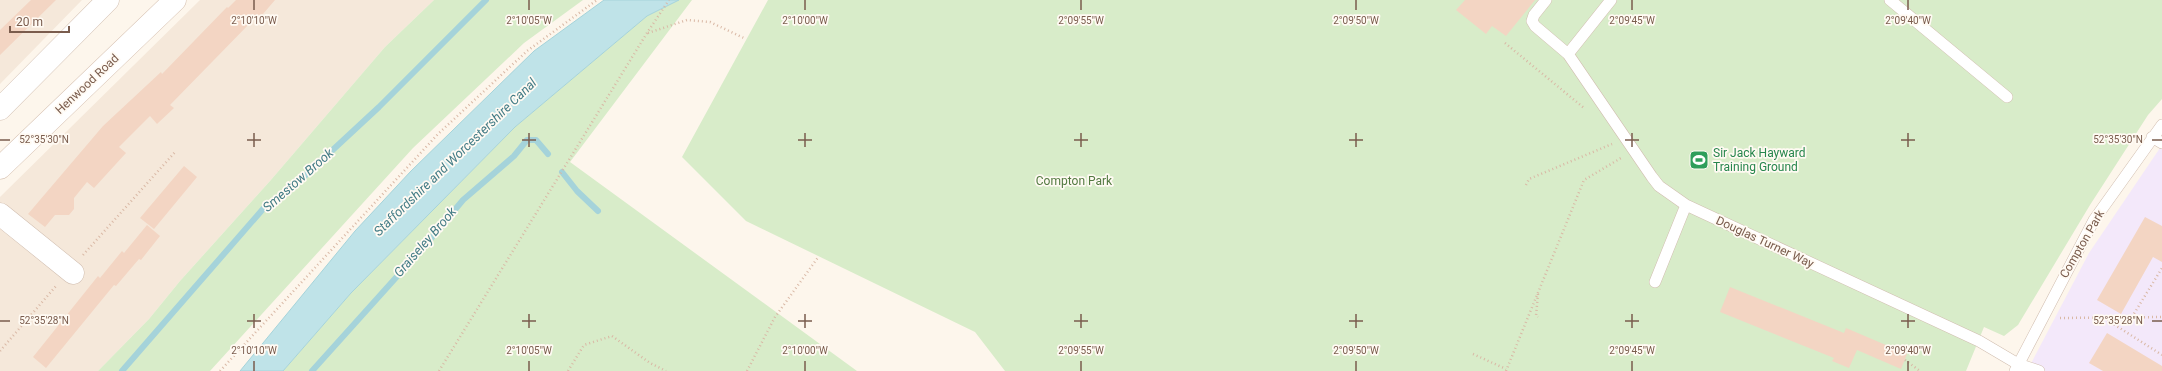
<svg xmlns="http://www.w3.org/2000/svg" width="2162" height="371" font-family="Roboto,sans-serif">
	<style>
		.residential { fill: #f5e8da }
		.education { fill: #f3e8fa }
		.green { fill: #d8ecc9 }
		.water { fill: #bfe3e8; stroke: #a5d3da }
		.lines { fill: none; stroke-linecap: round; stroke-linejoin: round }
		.stream { stroke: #a5d3da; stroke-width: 6 }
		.building { fill: #f3d5c3 }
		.service-casing { stroke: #d1beb0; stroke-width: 12 }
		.minor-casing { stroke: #d1beb0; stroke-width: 23 }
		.secondary-casing { stroke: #d6c0b0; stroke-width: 23 }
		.path { stroke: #d9b8a5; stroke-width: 2.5; stroke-dasharray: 1 3; stroke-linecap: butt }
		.service { stroke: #fff; stroke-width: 11 }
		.minor { stroke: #fff; stroke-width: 22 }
		.secondary { stroke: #fff; stroke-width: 22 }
		.ticks { fill: none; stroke: #7a5c4d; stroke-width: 1.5 }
		.labels { text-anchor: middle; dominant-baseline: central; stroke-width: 3.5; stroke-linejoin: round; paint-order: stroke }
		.street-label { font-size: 12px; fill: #7a5c4d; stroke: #fffaf3 }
		.leisure-label { font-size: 12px; fill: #27864d; stroke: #fffaf3; text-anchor: start }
		.park-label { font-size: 12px; fill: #537a41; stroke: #fffaf3 }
		.water-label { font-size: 13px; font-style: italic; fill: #437c86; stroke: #fffaf3 }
		.ticks-label { font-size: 10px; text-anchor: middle; fill: #7a5c4d; stroke: #fffaf3; stroke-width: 3.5; stroke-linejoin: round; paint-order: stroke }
	</style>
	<rect width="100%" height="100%" fill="#fdf6ec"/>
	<path class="residential" d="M0,0H82L0,84Z
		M200,0H434L385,47L270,181L180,281L149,319L98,371H0V197Z"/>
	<path class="education" d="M2162,145V371H2027L2089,253Z"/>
	<path class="green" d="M434,0H583L524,43L413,148L210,371H98L149,319L180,281L270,181L385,47Z
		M679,0H692L570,162L857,371H283L351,293L515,127L647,16Z
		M768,0H2162V99L2148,115L2090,205L2018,325L2004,336L1984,327L1966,371H1005L975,332L746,221L682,157Z"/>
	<path class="water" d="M604,0H679L647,16L515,127L351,293L283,371H240L355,231L411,171L534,51Z"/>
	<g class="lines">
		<path class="stream" d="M562,172L577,191L598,211
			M122,371L263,209L296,184L379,107L486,0
			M312,371L428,242L463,200L514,156L527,140H536L548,154"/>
	</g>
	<path class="building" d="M31,0H56L0,55V30Z
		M236,0H275L257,21L254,19L170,105L174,108L157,124L150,116L119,147L126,153L94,188L87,182L74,198V209L69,215H55L45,227L28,214L103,126L161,72L162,74L227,7L228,8Z
		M1465,0H1535L1506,36L1492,26L1486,34L1456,10Z
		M184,166L197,177L154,229L140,218Z
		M2145,217L2162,226V262L2153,257L2121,314L2097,300Z
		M147,225L160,236L141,260L139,259L116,286L114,285L46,368L33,357L98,276L100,278L122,251L124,253Z
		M1730,287L1844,333L1846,328L1907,354L1901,369L1857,350L1849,368L1832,361L1834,358L1720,312Z
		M2107,333L2162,366V371H2103L2089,363Z"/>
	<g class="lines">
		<defs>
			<path id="service" d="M1546,0L1534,15L1532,21L1535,26L1568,54L1652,177L1659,186L1686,205L1979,341L2018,364L2039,371
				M1890,0L2007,97
				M1568,54L1611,0
				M2152,137L2162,143
				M1655,282L1686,205
				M2015,371L2094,220L2162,125"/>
			<path id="minor" d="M0,109L108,0
				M0,214L73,273"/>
			<path id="secondary" d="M0,168L175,0"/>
		</defs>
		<use href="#service" class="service-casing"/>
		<use href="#minor" class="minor-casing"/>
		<use href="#secondary" class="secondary-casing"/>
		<path class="path" d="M648,33L687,20L710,22L746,39
			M1505,43L1584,108
			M1526,185L1529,179L1612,144
			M83,255L176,151
			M1538,294L1536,316L1538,317
			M2132,317L2162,268
			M2060,318L2162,317
			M2104,318L2162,355
			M0,351L56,286
			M1473,354L1506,369
			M1905,360L1920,371
			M220,371L438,134L527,51L597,0
			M439,371L647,33L669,0
			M568,371L584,345L612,336L650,363L666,371
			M747,371L775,317L819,256
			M1506,371L1584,180L1621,158"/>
		<use href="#service" class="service"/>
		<use href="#minor" class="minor"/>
		<use href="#secondary" class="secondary"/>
	</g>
	<path class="ticks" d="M254,0V10M529,0V10M805,0V10M1081,0V10M1356,0V10M1632,0V10M1908,0V10M254,133V147M529,133V147M805,133V147M1081,133V147M1356,133V147M1632,133V147M1908,133V147M0,140H10M247,140H261M522,140H536M798,140H812M1074,140H1088M1349,140H1363M1625,140H1639M1901,140H1915M2152,140H2162M254,314V328M529,314V328M805,314V328M1081,314V328M1356,314V328M1632,314V328M1908,314V328M0,321H10M247,321H261M522,321H536M798,321H812M1074,321H1088M1349,321H1363M1625,321H1639M1901,321H1915M2152,321H2162M254,361V371M529,361V371M805,361V371M1081,361V371M1356,361V371M1632,361V371M1908,361V371"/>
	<defs>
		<symbol id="stadium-square" viewBox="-11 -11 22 22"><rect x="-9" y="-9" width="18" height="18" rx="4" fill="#2e9e5b" stroke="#fffaf3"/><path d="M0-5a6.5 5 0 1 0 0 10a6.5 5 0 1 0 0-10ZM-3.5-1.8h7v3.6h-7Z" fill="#fff"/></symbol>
	</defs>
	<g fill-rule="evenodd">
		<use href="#stadium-square" x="1688" y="149" width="22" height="22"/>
	</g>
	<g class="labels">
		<g class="street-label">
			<text transform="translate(87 84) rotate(-43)">Henwood Road</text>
			<text transform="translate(1765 242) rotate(25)">Douglas Turner Way</text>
			<text transform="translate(2082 244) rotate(-60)">Compton Park</text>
		</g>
		<g class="leisure-label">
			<text x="1713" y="153">Sir Jack Hayward<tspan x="1713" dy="14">Training Ground</tspan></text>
		</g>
		<g class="park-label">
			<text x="1074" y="181">Compton Park</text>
		</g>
		<g class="water-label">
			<text transform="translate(455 157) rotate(-44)">Staffordshire and Worcestershire Canal</text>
			<text transform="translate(298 180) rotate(-41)">Smestow Brook</text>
			<text transform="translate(425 242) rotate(-49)">Graiseley Brook</text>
		</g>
	</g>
	<g class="ticks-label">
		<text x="254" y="24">2°10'10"W</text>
		<text x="529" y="24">2°10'05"W</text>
		<text x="805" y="24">2°10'00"W</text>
		<text x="1081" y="24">2°09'55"W</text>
		<text x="1356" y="24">2°09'50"W</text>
		<text x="1632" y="24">2°09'45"W</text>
		<text x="1908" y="24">2°09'40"W</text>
		<text x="44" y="143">52°35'30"N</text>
		<text x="2118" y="143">52°35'30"N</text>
		<text x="44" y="324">52°35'28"N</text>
		<text x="2118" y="324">52°35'28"N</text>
		<text x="254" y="354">2°10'10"W</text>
		<text x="529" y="354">2°10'05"W</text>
		<text x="805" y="354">2°10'00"W</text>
		<text x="1081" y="354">2°09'55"W</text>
		<text x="1356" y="354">2°09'50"W</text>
		<text x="1632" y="354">2°09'45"W</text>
		<text x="1908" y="354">2°09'40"W</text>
	</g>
	<path d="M10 26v6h59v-6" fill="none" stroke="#7a5c4d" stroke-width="2"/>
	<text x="16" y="26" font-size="12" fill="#7a5c4d" stroke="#fffaf3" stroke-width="3" paint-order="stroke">20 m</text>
</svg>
